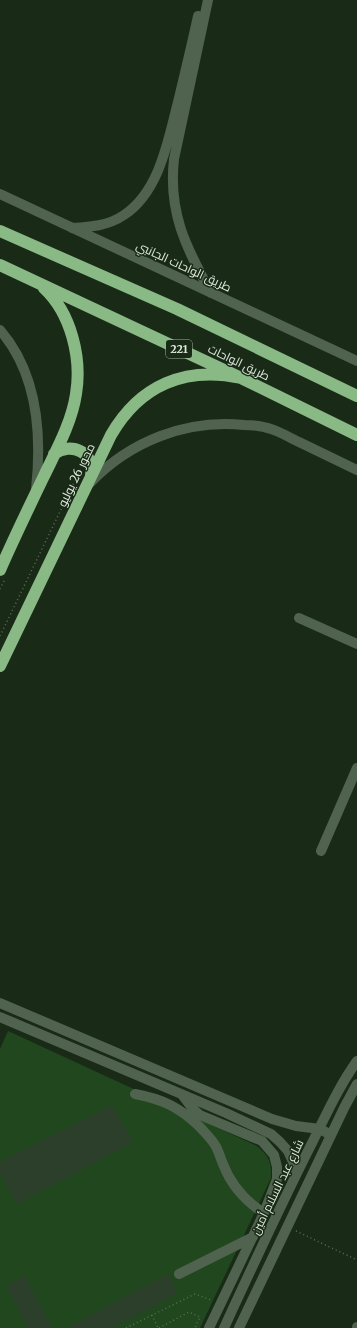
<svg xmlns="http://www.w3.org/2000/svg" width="357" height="1328" font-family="Merriweather,Cairo,serif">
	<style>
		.garden { fill: #21471e }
		.building { fill: #2c3f2a }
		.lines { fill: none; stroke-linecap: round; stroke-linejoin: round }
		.path { stroke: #5d6c5b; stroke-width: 1.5; stroke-dasharray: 1 3; stroke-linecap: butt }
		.minor { stroke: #50634e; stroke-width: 10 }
		.highway { stroke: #89ba85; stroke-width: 12 }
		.labels { text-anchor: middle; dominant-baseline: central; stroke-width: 3; stroke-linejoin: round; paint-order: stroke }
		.shield { fill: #192b17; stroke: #a4b1a2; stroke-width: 1 }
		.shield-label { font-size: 11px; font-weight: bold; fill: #dfeadd }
		.street-label { font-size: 12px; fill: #dfeadd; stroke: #192b17 }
	</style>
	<rect width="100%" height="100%" fill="#192b17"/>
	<path class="garden" d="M8,1031L257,1146C270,1157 271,1162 271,1178L200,1328H0V1049Z"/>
	<path class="building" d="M112,1105L133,1142L17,1204L0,1172V1162Z
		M168,1274L178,1293L112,1328H66Z
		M24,1275L52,1328H28L6,1286Z"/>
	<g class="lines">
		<path class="path" d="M0,589L5,579
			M0,636L81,468
			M296,1231L357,1260
			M152,1315L158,1328
			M126,1328L195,1294L211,1300
			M159,1328L189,1312L200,1317L195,1328"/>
		<path class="minor" d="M208,0L174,159C168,213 186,247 211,293
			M0,194L357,361
			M72,228C90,227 108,226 124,215C160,191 168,140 178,102C185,73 192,44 198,16
			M0,330C38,374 42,434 36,489
			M90,483C130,441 187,419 244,425C253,425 263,426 271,429C281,432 290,438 299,442C318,451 338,461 357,470
			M299,618L357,644
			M321,851L357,768
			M0,1003L272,1119L296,1126L320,1129L331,1135
			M0,1017L226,1113L271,1134L280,1142L288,1151L293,1162L297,1173
			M135,1094C162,1099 179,1107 199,1126C204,1132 211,1138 215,1145C219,1151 220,1158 223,1164C231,1185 245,1201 264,1213
			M183,1096L193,1109L200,1115L262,1141L274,1155L277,1167V1179L264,1213L209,1328
			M179,1274L253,1237
			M224,1328C253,1265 282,1202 313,1141C327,1113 339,1086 357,1061
			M239,1328L344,1108L357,1084
			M357,1328V1327"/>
		<path class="highway" d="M0,231L177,309L357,396
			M0,265L241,378L357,435
			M54,454C71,441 96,453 91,475
			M0,570C14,538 29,507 44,476C56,451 72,422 76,394C82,358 71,313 44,288
			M0,666L111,435C140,385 185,366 241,378"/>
	</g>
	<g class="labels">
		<rect class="shield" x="166" y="340" width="26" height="18" rx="3"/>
		<g class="shield-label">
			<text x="179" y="349">221</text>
		</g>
		<g class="street-label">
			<text transform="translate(184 266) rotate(25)">طريق الواحات الجانبي</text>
			<text transform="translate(239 362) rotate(26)">طريق الواحات</text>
			<text transform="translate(76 475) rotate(-64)">محور 26 يوليو</text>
			<text transform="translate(277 1187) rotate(-64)">شارع عبد السلام أمين</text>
		</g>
	</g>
</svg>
